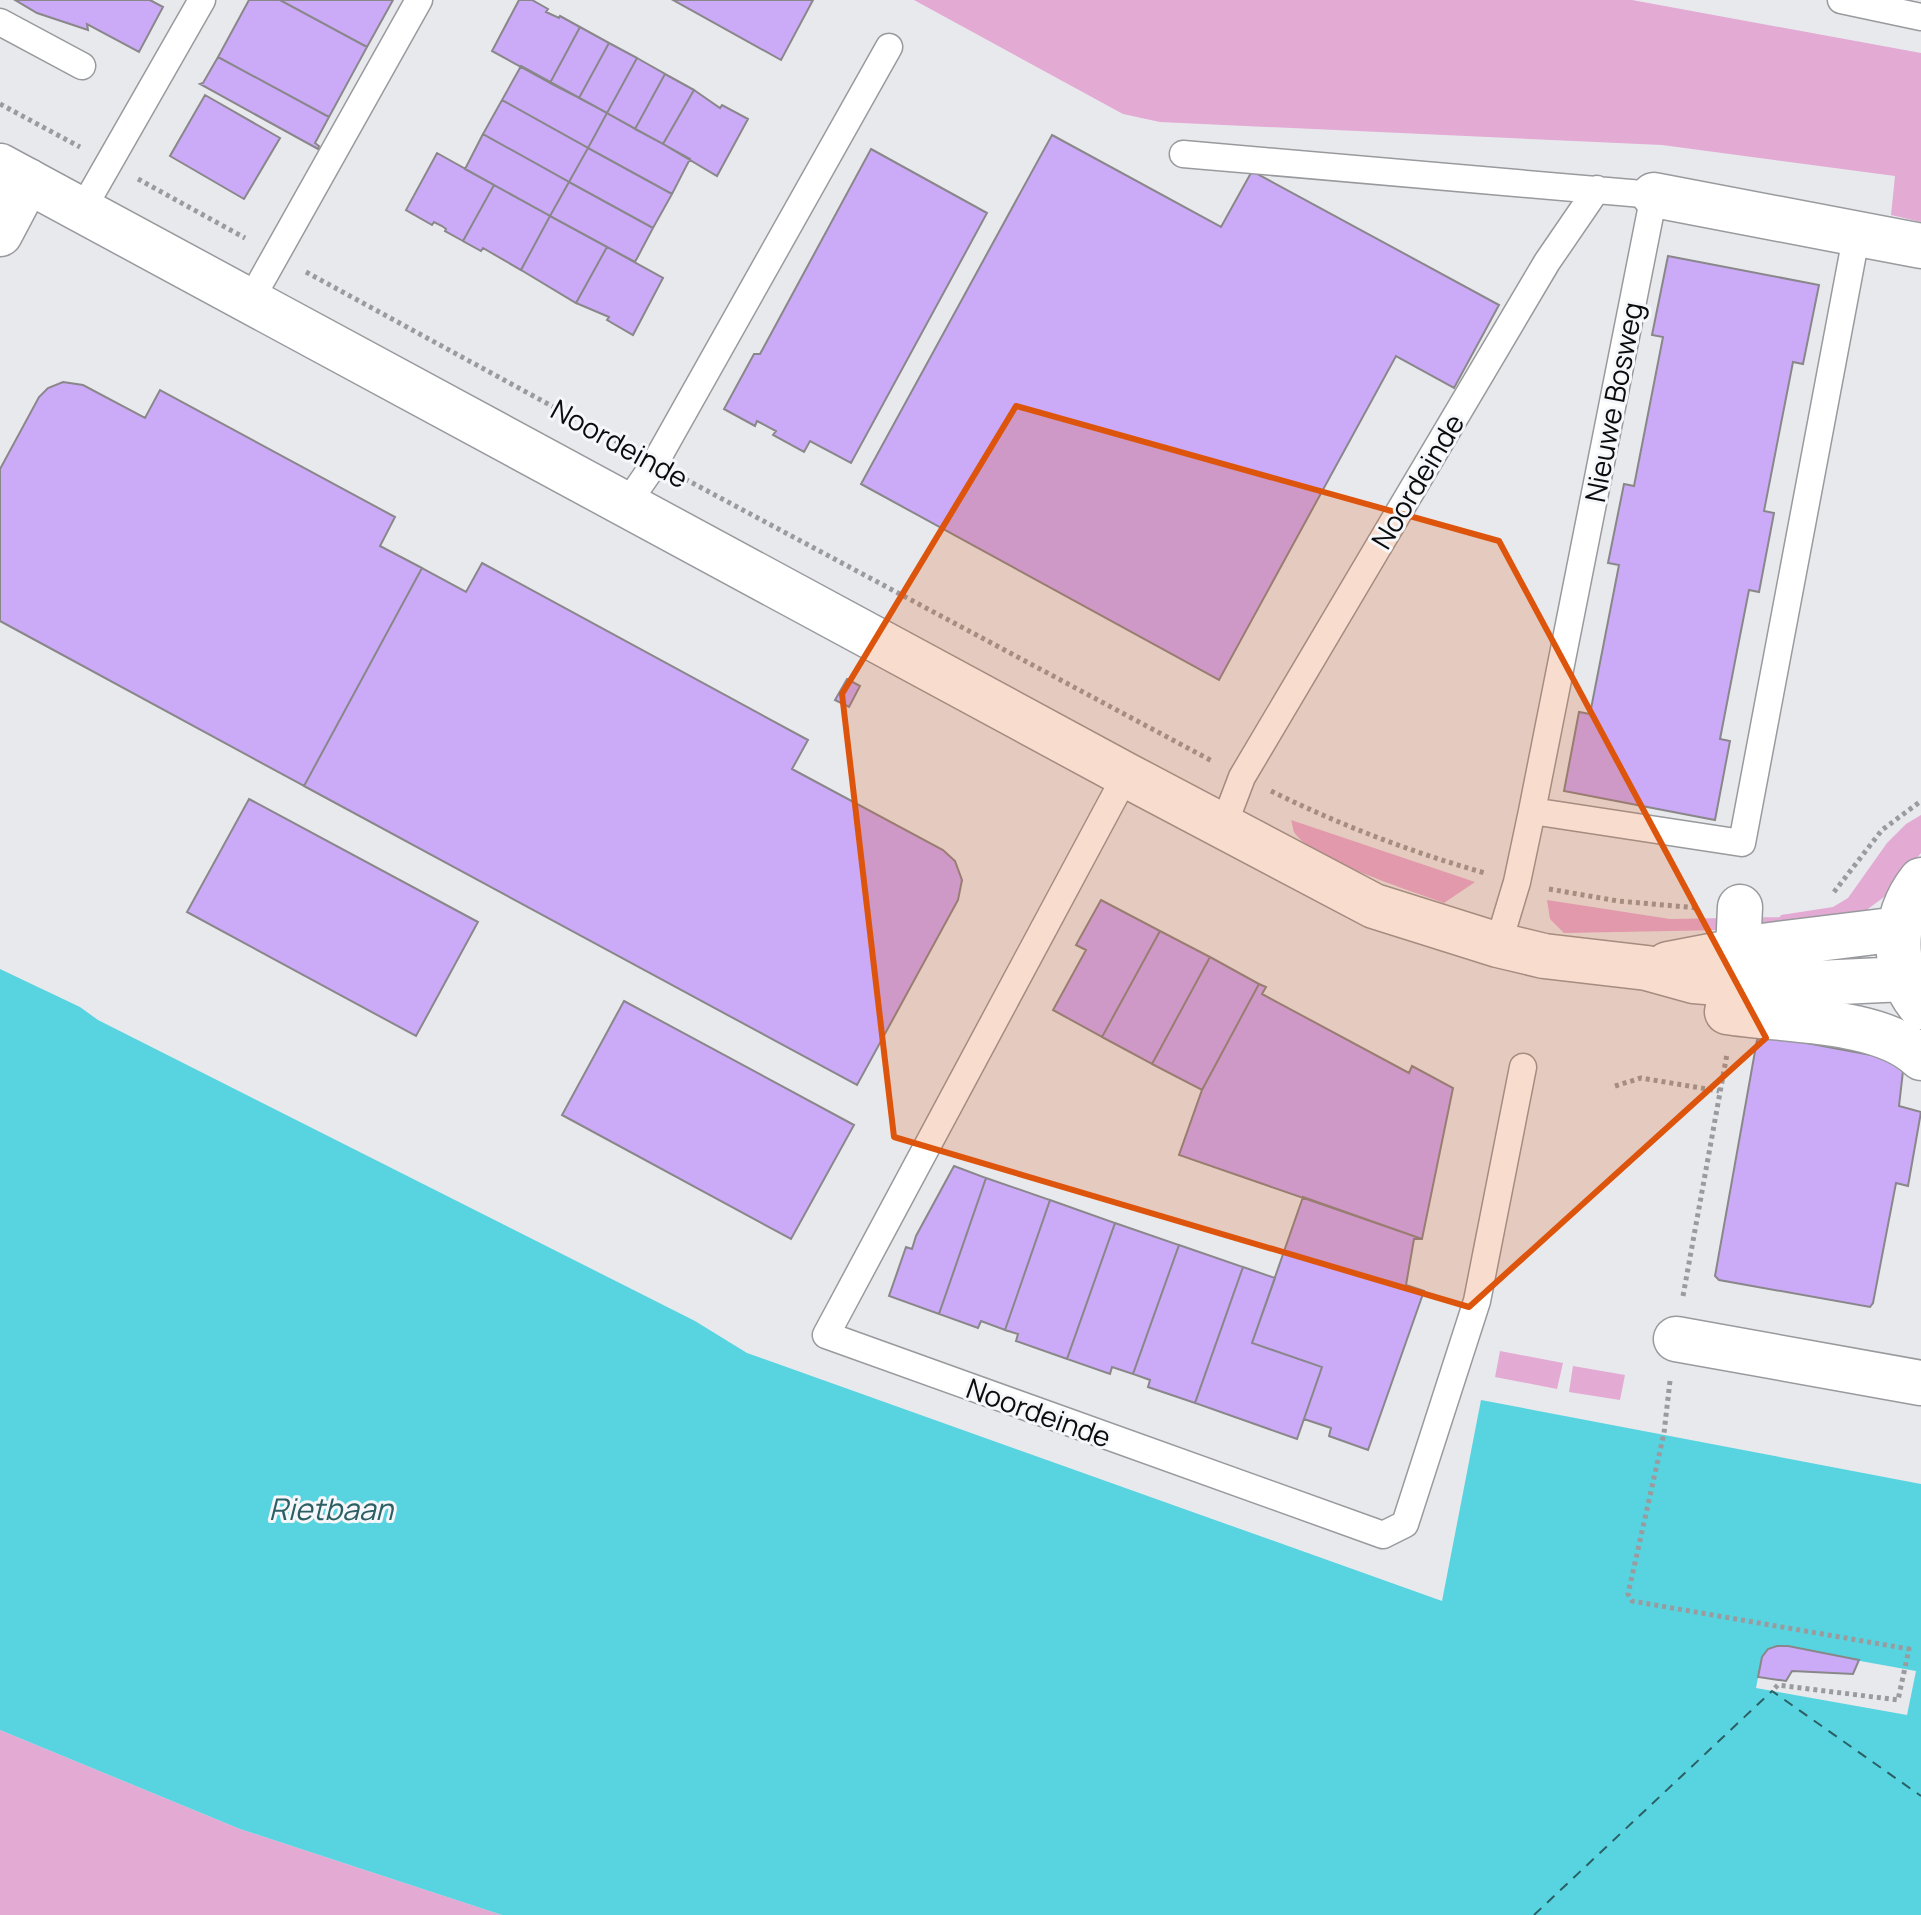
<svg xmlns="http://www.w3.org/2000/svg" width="1921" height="1915" font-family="Manrope,sans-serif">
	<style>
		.green { fill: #e3aad4 }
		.water { fill: #57d4e0 }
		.pier { fill: #e8e9ed }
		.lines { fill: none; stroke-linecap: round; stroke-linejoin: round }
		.ferry { stroke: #2b5f64; stroke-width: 2; stroke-dasharray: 10 8; stroke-linecap: butt }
		.building { fill: #cbabf7; stroke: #89878a; stroke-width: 2 }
		.lane-casing { stroke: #999a9d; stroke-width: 29 }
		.street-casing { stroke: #999a9d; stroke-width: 47 }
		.secondary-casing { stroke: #999a9d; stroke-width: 47 }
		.path { stroke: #9a9b9e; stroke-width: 5; stroke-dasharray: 4 4; stroke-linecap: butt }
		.lane { stroke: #fff; stroke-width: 26 }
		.street { stroke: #fff; stroke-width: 44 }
		.secondary { stroke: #fff; stroke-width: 44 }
		.marked { fill: #dd550c; fill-opacity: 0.2; stroke: #dd550c; stroke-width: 6; stroke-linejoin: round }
		.labels { text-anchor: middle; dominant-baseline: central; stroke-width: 6; stroke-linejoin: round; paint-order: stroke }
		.street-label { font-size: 28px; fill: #0b0c0d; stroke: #f5f7fa }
		.water-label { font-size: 30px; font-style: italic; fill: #2b5f64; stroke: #f5f7fa }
	</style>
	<rect width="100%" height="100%" fill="#e8e9ed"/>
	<path class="green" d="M914,0H1632L1921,53V222L1891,215L1895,176L1662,145L1160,122L1123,114Z
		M1921,815V853L1884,897L1860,915L1778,929L1564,933L1550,919L1547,900L1670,919L1780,917L1781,915L1833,907L1848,898L1887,843L1906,824Z
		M1291,820L1475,882L1444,903C1412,891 1310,859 1294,832C1293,830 1292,821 1291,820Z
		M1500,1351L1563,1363L1557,1389L1495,1377Z
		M1573,1366L1625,1375L1620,1400L1569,1392Z
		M0,1730L240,1829L502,1915H0Z"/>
	<path class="water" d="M0,969L80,1007L98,1020L695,1321L747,1353L1442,1601L1481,1400L1921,1484V1915H502L240,1829L0,1730Z"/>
	<path class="pier" d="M1777,1646L1916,1671L1907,1715L1756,1688L1762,1657L1768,1649Z"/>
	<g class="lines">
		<path class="ferry" d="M1534,1915L1772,1691L1921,1796"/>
	</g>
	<path class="building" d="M15,0H150L163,7L139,52L87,24L88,30L37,13Z
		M249,0H280L367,47L329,117L218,57Z
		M280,0H393L367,47Z
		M519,0H532L548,9L546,12L559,18L560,16L580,27L550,83L492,51Z
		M673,0H813L781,60Z
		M580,27L609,43L579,98L550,83Z
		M609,43L637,58L607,113L579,98Z
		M218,57L329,117L315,143L319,146L318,149L200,84L203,83Z
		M637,58L665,74L635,129L607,113Z
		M521,66L607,113L588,148L502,100Z
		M665,74L694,90L663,144L635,129Z
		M694,90L720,108L722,105L748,119L717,176L663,144Z
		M205,95L280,138L244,199L170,156Z
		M502,100L588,148L569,182L483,134Z
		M607,113L690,159L672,194L588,148Z
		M483,134L569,182L550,216L465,169Z
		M1052,135L1221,227L1252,171L1499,305L1454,388L1396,356L1219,680L861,484Z
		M588,148L672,194L653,228L569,182Z
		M871,149L987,213L851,463L810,441L804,452L773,435L776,431L757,421L755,426L724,409L754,354H760Z
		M437,153L494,185L463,241L445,231L446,229L442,226L434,222L432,225L406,210Z
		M569,182L653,228L635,262L550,216Z
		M494,185L550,216L521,270L483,248L481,251L463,241Z
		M550,216L607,247L576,303L521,270Z
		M607,247L663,278L633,335L607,320L609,317L576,303Z
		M1668,256L1819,285L1803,364L1793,362L1764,511L1774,513L1759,592L1749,590L1737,651L1720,739L1730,741L1715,820L1564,791L1579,712L1590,714L1619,565L1608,563L1624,484L1634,486L1663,337L1652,335Z
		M63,382L83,385L145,418L160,390L395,517L380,546L422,568L304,786L0,621V469L39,397L48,388Z
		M482,563L808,740L792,769L943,850L955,861L962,880L958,900L857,1085L304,786L422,568L466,592Z
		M847,679L860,686L849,707L835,700Z
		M249,799L478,922L416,1036L187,912Z
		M1101,900L1160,931L1102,1037L1053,1010L1086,950L1076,945Z
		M1160,931L1210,957L1152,1064L1102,1037Z
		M1210,957L1259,984L1202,1090L1152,1064Z
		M1259,984L1266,987L1262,994L1409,1073L1412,1066L1453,1088L1422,1239L1179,1155L1202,1090Z
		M624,1001L854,1125L791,1239L562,1115Z
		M1764,1035L1898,1060L1903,1071L1899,1106L1921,1112L1908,1186L1896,1183L1873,1303L1870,1307L1719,1280L1715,1276L1757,1040Z
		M954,1166L986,1178L939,1314L889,1296L906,1247L912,1249L916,1236Z
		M986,1178L1050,1200L1005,1330L981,1321L978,1328L939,1314Z
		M1303,1197L1422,1239H1414L1406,1285L1424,1291L1368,1450L1329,1436L1331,1428L1304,1419L1322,1367L1252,1343Z
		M1050,1200L1115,1223L1067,1359L1016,1341L1018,1334L1005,1330Z
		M1115,1223L1179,1245L1133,1374L1112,1367L1110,1374L1067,1359Z
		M1179,1245L1243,1267L1195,1403L1148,1387L1150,1380L1133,1374Z
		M1243,1267L1275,1278L1252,1343L1322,1367L1297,1439L1195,1403Z
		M1777,1646H1788L1859,1660L1853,1674L1792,1671L1786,1681L1758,1677L1762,1657L1768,1649Z"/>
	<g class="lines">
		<defs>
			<path id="lane" d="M1841,0L1921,17
				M0,22L82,66
				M1183,154L1654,195L1532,811L1517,882L1498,945
				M82,210L202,0
				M250,301L419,0
				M626,505L655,463L889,47
				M1126,775L826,1335L1383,1535L1405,1524L1477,1301L1523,1067
				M1532,811L1742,843L1857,232
				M1223,827L1242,777L1547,262L1597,189"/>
			<path id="street" d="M1654,195L1921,246
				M0,234L28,181
				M1740,907L1738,950L1727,1012C1783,1021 1881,1018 1921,1058
				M1676,1339L1921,1383"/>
			<path id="secondary" d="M0,166L1126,775L1374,906L1498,945L1544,956L1647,968L1694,981L1754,986L1904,979
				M1921,880C1891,918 1891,970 1921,1007
				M1668,964L1762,946L1899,929"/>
		</defs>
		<use href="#lane" class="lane-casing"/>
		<use href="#street" class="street-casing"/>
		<use href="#secondary" class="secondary-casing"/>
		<path class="path" d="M0,104L80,147
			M138,179L245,238
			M306,272L627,447
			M685,479L1212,761
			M1271,791C1340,825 1411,852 1485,873
			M1549,889L1618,901L1698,908
			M1834,892L1882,830L1921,801
			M1615,1086L1641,1078L1719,1091
			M1683,1296L1727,1054
			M1670,1381L1664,1433L1628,1594L1632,1601L1909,1649L1898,1700L1778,1685L1772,1691"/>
		<use href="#lane" class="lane"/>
		<use href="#street" class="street"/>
		<use href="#secondary" class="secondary"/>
	</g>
	<path class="marked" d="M1016,406L1499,541L1766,1038L1469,1307L894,1137L842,694Z"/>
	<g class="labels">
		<g class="street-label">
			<text transform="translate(1613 402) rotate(-79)">Nieuwe Bosweg</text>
			<text transform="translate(620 443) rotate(29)">Noordeinde</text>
			<text transform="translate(1417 481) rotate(-59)">Noordeinde</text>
			<text transform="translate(1039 1412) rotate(20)">Noordeinde</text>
		</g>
		<g class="water-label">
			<text x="331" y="1508">Rietbaan</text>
		</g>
	</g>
</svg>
